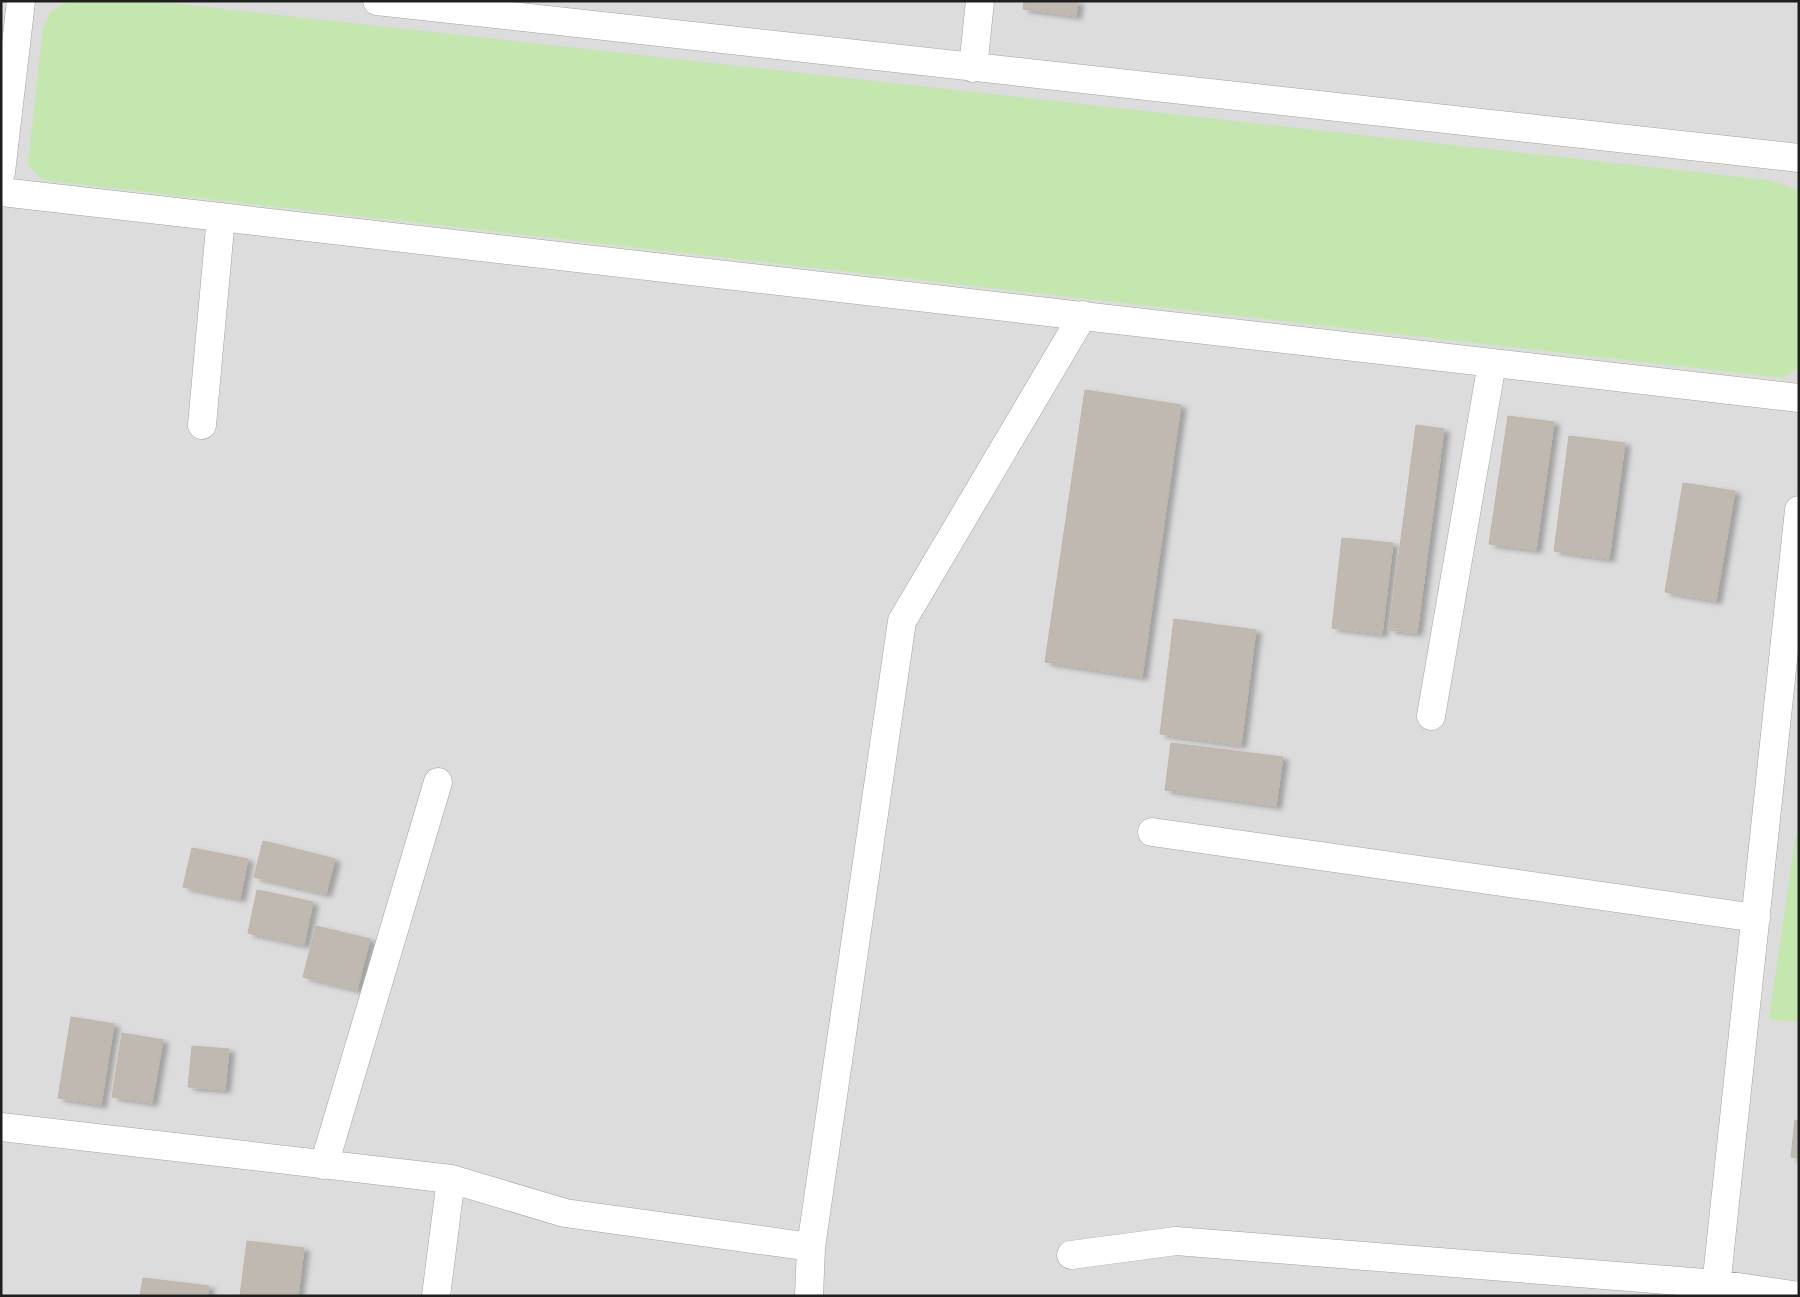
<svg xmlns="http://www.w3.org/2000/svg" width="1800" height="1297" font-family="Raleway,sans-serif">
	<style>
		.residential { fill: #dddcdc }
		.grass { fill: #c3e7ae }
		.building { fill: #bfb9b2; stroke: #c0b5a8; filter: url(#shadow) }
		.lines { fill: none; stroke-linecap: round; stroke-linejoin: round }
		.minor-casing { stroke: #a3a3a3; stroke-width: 29 }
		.minor { stroke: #fff; stroke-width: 28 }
	</style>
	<defs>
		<filter id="shadow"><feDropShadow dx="5.5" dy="3" stdDeviation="2.5" flood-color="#0004"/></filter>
	</defs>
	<rect width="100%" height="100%" fill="#efede5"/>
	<path class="residential" d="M1,1H1799V1296H1Z"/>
	<path class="grass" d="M67,1H153L1769,180L1795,189L1799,193V361L1796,369L1784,378L50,181L39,177L28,164L43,28L51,11Z
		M1796,833L1799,834V1022L1769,1019Z"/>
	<path class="building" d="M1024,1H1078L1076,16L1023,9Z
		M1085,390L1181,405L1142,677L1045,662Z
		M1508,416L1554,422L1536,550L1489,544Z
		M1416,425L1444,429L1417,633L1389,630Z
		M1569,436L1625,443L1609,559L1554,551Z
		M1683,483L1735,491L1716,601L1665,592Z
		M1342,538L1393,543L1382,634L1332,628Z
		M1174,619L1256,630L1241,745L1160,734Z
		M1171,743L1283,757L1276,806L1165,790Z
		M263,841L335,859L326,894L254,877Z
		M192,848L248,859L240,899L183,887Z
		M257,890L313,902L304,945L248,933Z
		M316,926L370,939L357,990L303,977Z
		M71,1017L114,1024L101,1105L58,1098Z
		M122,1033L163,1040L152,1103L112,1097Z
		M192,1046L229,1049L225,1090L188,1087Z
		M1795,1120L1799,1121V1158L1791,1157Z
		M247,1241L304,1248L298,1296H240Z
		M143,1278L209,1286L208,1296H140Z"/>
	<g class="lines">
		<defs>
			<path id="minor" d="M377,1L1799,158
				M973,68L980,1
				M1,172L21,1
				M1,192L1799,398
				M202,425L221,217
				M1431,716L1492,363
				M1152,832L1756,918
				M1,1127L451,1179L436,1296
				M324,1165L438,782
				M451,1179L565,1213L811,1247L809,1296
				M811,1247L902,621L1083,315
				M1071,1255L1176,1241L1717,1284L1799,1296
				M1715,1296L1799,510"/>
		</defs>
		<use href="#minor" class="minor-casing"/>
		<use href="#minor" class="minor"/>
	</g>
	<rect width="1800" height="1297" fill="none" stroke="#1f1f1f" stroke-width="5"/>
</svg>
